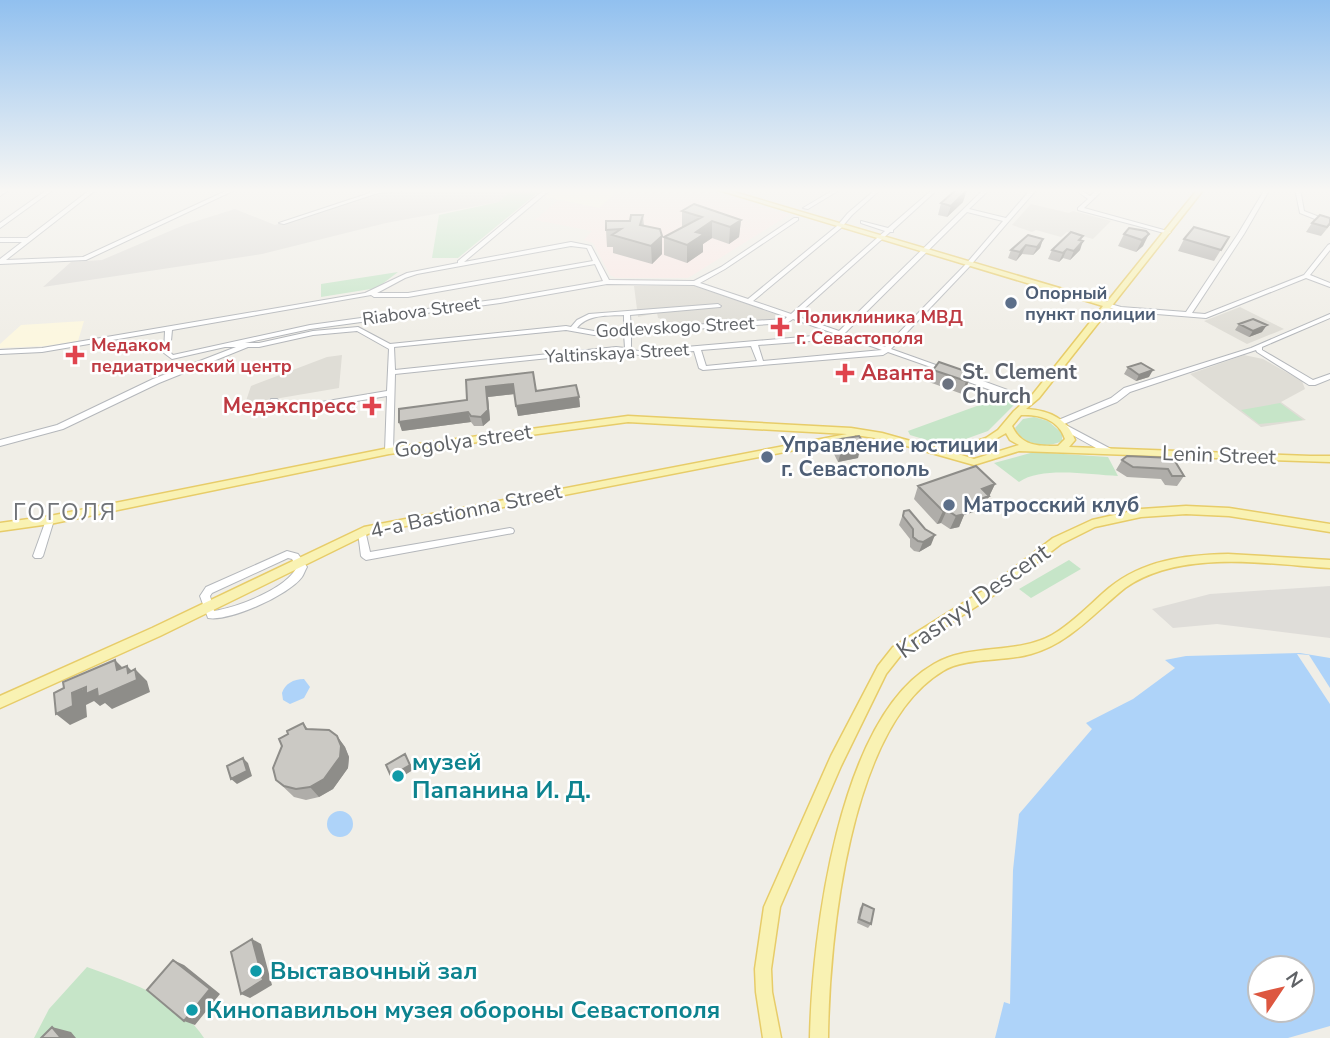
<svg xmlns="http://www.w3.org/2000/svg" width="1330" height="1038" font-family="'Nunito Sans',sans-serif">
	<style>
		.commercial { fill: #fcf7e0 }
		.industrial { fill: #dfddd9 }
		.education { fill: #dfddd6 }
		.medical { fill: #fae9e6 }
		.green { fill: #c6e5c8 }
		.water { fill: #aed3f9; fill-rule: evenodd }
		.pier { fill: #f0eee7 }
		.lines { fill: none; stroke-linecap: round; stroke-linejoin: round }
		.minor-casing { stroke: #b4b7bb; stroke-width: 2 }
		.major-casing { stroke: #e7cc69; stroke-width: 3 }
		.minor { fill: #fff; fill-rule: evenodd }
		.major { fill: #f9f2b3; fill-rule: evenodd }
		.wall { fill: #afada9 }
		.shaded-wall { fill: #8e8d89 }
		.building { fill: #cbc9c4; stroke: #8e8d89; stroke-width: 2 }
		.service-dot { fill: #5c6f8a; stroke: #fff; stroke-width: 2.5 }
		.health-dot { fill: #e0444e; stroke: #fff; stroke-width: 2.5 }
		.worship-dot { fill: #6b7280; stroke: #fff; stroke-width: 2.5 }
		.culture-dot { fill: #0f9aa8; stroke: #fff; stroke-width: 2.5 }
		.labels { text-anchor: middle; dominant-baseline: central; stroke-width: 5; stroke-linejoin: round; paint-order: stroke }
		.far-service-label { font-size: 18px; font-weight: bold; fill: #4e5e75; stroke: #fff; text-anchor: start }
		.far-street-label { font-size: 18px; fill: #5f6266; stroke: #fff }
		.far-health-label { font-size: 18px; font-weight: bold; fill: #be3a42; stroke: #fff; text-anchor: start }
		.worship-label { font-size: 21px; font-weight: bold; fill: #5b616d; stroke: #fff; text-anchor: start }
		.health-label { font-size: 21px; font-weight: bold; fill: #be3a42; stroke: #fff; text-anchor: start }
		.street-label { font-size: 21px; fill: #5f6266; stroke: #fff }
		.service-label { font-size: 21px; font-weight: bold; fill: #4e5e75; stroke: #fff; text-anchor: start }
		.neighbourhood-label { font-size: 23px; letter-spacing: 2px; fill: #707378; stroke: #fff }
		.near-street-label { font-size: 24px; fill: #5f6266; stroke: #fff }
		.near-culture-label { font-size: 24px; font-weight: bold; fill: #0d838f; stroke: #fff; text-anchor: start }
	</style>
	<rect width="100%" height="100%" fill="#f0eee7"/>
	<path class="commercial" d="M557,189H620L599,208L546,197Z
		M84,321L78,341L45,346L0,348V344L21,325Z"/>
	<path class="industrial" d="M410,189H504L507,194L499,202L386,223L262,254L43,287L71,262L102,260L184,225L235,209L275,225L350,198Z
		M1330,586V638L1217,624L1173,628L1152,609L1210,594Z"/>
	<path class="education" d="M1031,204L1069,213L1073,211L1111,221L1093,239L1067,232L1061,237L1036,230L1032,232L1012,225Z
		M634,286H695L778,315L781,319L668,326L666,320L658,318L657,313L638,317Z
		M1240,307L1284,329L1247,344L1204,321Z
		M342,355L339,388L245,404L251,386L327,357Z
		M1244,355L1263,359L1302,381L1305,389L1281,402L1306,420L1261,427L1190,374Z"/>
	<path class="medical" d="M620,189H694L729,195L789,215L688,278H616L610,275L593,243L584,240L592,231L535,220L558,200L599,208Z"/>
	<path class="green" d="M504,189H542L458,258H432L439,215L499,202L507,194Z
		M398,272L377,288L321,297V284Z
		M1007,395L1019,400L988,431L946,446L910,435L908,431Z
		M1280,403L1303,420L1259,424L1241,410Z
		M1034,417L1048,421L1062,433V441C1046,449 1022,445 1015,428L1023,419Z
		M1034,452L1108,457L1118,476C1090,475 1042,466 1019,482L994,463Z
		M1069,560L1081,569L1031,598L1019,589Z
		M87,967C132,984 175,995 204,1038H34L49,1009Z"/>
	<path class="water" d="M1300,653L1330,658V1026L1288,1038H995L1004,1002L1010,1004L1013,870L1019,814L1092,729L1086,723L1133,699L1175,668L1165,660L1186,656ZM1260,968H1302V1010H1260Z
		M304,679L310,687L304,698L290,704L283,700L282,693C285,684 293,679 304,679Z
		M327 824a13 13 0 1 1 26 0a13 13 0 1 1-26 0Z"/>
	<path class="pier" d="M1297,654L1309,655L1330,688V704Z"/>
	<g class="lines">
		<defs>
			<path id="minor" d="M4,189H10L0,196V192Z
				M48,189H54L0,228V223Z
				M91,189H97L6,260L83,257L230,189H237L86,260L0,264V259L22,242H0V238H27Z
				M388,189H405L402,191L378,193L284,224L279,223L370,193V191Z
				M545,189H551L464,262L571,242L591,246L609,280L694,281L721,267L794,218H798V220L725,269L700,283L748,299L837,226L848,213L876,189H881L852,215L841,228L753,301L791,314L885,231L861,223V221L888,228L933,189H938L893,230V232H890L796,316L839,331L984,189H990L969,209L1006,218L1031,189H1037L969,267L891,349L947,369V371L945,372L888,352L883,355L703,370L699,368L694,351L639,355L616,351L395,374L393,451L389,454L385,451L387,396L284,413H281L270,401L271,399H277L286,408L387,391L389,349L357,331L313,335L259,347H248L159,383L63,429L0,446V440L57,425L153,379L236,347H225L172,359L164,353L165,331L42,352L0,354V350L42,348L365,293L407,273L458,263V261ZM967,212L1003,221L965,265L885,347L845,333ZM571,246L587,248L593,261L408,293H377L405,278L417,274ZM595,264L603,281L500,299L310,325L173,355L170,352L172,330L371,295L374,297H408ZM607,284L694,285L787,317L785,319L631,329L630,315L720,307L721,306L718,304L589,314L577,320L571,327L566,326L390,344L358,327L313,331L259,343H245L310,329L500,303ZM624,315V329L594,331L577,328C587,314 608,316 624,315ZM793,319L836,334L639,351L631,350V333L787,323ZM566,330L594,335L624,333L625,348L616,347L395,370L394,347ZM842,336L882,350L763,361L758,345L837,339ZM751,346L757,361L706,366L701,350Z
				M835,189H841L808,209L803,208Z
				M1074,189H1079L1090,196L1098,189H1104L1084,208L1171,232L1168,234L1078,210V208L1088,199Z
				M1265,189H1270L1244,234L1192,313L1205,314L1304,275L1328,245L1330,244V250L1310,275L1330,283V287L1306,278L1206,318L1120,311L1105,306V304L1107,303L1121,307L1186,312L1238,234Z
				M1295,189H1300L1304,211L1330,221V225L1300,213Z
				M1330,314V318L1262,347V350L1313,380L1330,374V379L1315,385H1309L1257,352L1256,350L1130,392L1117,402L1064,424L1111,449L1112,451L1111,453H1105L1060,428V425L1055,423L1056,421L1111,398L1124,388L1251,348Z
				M955,373H961L1032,399L1033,401L1032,403H1026L955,377Z
				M50,517L54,520L43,556L41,558H35L33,556L46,520Z
				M510,528L513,529L514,531L513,533L366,560L363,558L361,556L358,532L359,530H365L370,552Z
				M287,551L298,554L307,567C305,570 304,574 302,577C289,595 229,622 208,618L200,596L206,587ZM288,558L292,559L297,567C286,589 238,607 214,611L210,596L212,593Z"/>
			<path id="major" d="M715,189H724L1107,302L1198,189H1204L1039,398L1026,409C1048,410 1067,418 1075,440L1069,447L1310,456H1330V462L1019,451L974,465L882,439L855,435L854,438L851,439L370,533L160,636L0,708V696L152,628L364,527L847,434L628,422L389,454L50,524L0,531V523L50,516L389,448L628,416L851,428L882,433L939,449L965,445L986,438L998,430L1014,411L1033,394L1103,306ZM1021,415C1040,414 1059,420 1065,439L1058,446C1038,446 1022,447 1012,426ZM1006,433L1010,440L1019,445L974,459L955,453L985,445Z
				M1186,506L1229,508L1330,524V532L1229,516L1186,514L1141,517L1095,527L1061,544L997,593L901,655L886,674L841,766L780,907L771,969L772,992L781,1038H763L756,992L755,969L764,907L831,756L878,666L893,647L989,587L1053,538L1092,520L1141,509Z
				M1228,554L1330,560V568C1266,564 1181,549 1125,588C1095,612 1070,643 1031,654C1004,662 966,657 943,671C849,727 829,939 828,1038H810C812,937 838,718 934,664C970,643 1016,655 1052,635C1073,623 1090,604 1109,588C1143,560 1185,555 1228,554Z"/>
		</defs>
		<use href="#minor" class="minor-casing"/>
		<use href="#major" class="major-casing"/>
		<use href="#minor" class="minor"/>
		<use href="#major" class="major"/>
	</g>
	<path class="wall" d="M963,202L947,217L938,215L941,203Z
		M682,211L741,220L739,237L729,244L712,238L703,244V252L687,263L664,255V237L682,227Z
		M643,215L644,226L662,236V254L652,264L613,253V247H607L606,230Z
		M1312,223L1330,225L1321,236L1306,232Z
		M1146,231L1143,246L1136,252L1118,246L1124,234Z
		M1229,237L1214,261L1178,251L1184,239Z
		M1043,239L1040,248L1033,255L1022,254L1016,261L1008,258L1011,250Z
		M1081,240L1080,250L1070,260L1063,258L1059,262L1048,259L1052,250Z
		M1239,324L1262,332L1249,337L1235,330Z
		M1128,367L1149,377L1136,381L1124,374Z
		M933,370L971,373L967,386L962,394L929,382Z
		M466,380L579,397L580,407L518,416L514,394L488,397L490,420L483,426H474L471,422L402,431L399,422L467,400Z
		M834,440L864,443L861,453H859L858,458L838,462L832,450Z
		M1173,458L1184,476L1177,486L1165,485L1161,479L1127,477L1116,470L1122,460Z
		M995,484L983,509L964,515L959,527L950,529L941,523L937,524L914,499L918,486Z
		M904,511L931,545L919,552L914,551L910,547V539L899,525Z
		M303,723L308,729L337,736L345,747L349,757L348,768L333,789L319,797L306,800L294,797L276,780L288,734Z
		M863,904L871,924L868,928L857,923L860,908Z"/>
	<path class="shaded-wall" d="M967,190L963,202L947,217L951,206Z
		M741,220L739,237L729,244L730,227Z
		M712,221V238L703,244V252L687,263V245L696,232Z
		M1149,234L1143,246L1136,252L1142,240Z
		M662,236V254L652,264L651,246Z
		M1043,239L1040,248L1033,255L1037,247Z
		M1083,241L1080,250L1070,260L1074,251Z
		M1026,245L1022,254L1016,261L1020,252Z
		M1067,249L1063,258L1059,262L1063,253Z
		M1267,325L1262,332L1249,337L1253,331Z
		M1153,370L1149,377L1136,381L1139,375Z
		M971,373L967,386L962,394L966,381Z
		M513,384L515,394L488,397L490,420L483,426L481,417L486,387Z
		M579,397L580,407L518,416L516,406Z
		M468,412L471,422L402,431L399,422Z
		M864,443L861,453H859L858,458L838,462L841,452L858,444Z
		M995,484L983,509L964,515L959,527L950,529L956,516L982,489Z
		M947,510L941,523L937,524L943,511Z
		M935,535L931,545L919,552L923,542Z
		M115,660L127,672L117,670Z
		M127,666L137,676L135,669L147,681L150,692L112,709L105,703L100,706L94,701L86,705L87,717L70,725L56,714L72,693L128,673Z
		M337,736L345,747L349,757L348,768L333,789L319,797L310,787Z
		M405,754L413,770L395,781L391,776Z
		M243,758L248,763L252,776L237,784L231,779Z
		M252,939L261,944L272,985L250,998L241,994Z
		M173,960L184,965L220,994L195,1025L184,1021Z
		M52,1027L71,1032L76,1038H61Z"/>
	<path class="building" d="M957,189L967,190L951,206L941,203Z
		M694,204L741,220L730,227L712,221L696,232L704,234L687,245L664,237L702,217L682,211Z
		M631,215H643L640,225L660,229L662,236L651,246L612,235L621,229L606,230V221H630Z
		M1320,215L1330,218V223L1327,227L1312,223Z
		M1194,227L1229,237L1221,250L1184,239Z
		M1129,228L1146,231L1149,234L1142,240L1124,234Z
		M1071,232L1083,236L1079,240L1083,241L1074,251L1067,249L1063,253L1052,250Z
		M1028,235L1043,239L1037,247L1026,245L1020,252L1011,250Z
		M1253,319L1267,325L1253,331L1239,324Z
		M939,362L971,373L966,381L933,370Z
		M1141,363L1153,370L1139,375L1128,367Z
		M533,372L536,391L576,385L579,397L516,406L513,384L486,387L488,410L481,417L471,416L468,412L399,422V409L467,400L466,380Z
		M859,436L864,443L858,444L861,449L841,452L834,440Z
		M1127,456L1173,458L1184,476H1172L1168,469L1133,467L1122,460Z
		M976,466L995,484L982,489L989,496L969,503L965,514L956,516L947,510L943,511L918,486Z
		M909,510L925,529L935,535L923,542L918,541L913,537V529L903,516L904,511Z
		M115,660L117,670L127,666L128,673L135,669L137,680L98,697L97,689L86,694V687L72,693L73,706L56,714L54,693L64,688L63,682Z
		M303,723L306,729L329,730L337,736L341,746L340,757L324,779L310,787L296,789L284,786L276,780L273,768L282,746L279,739L288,734L287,731Z
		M405,754L410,765L391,776L386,765Z
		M243,758L247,771L231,779L227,766Z
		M863,904L874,909L871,924L859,919Z
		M252,939L263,980L241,994L231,952Z
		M173,960L210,989L184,1021L147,990Z
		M52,1027L61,1038H41Z"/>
	<linearGradient id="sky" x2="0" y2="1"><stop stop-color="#91c0ef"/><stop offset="0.57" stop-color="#f8f7f4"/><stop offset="1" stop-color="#f8f7f4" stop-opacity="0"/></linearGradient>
	<rect width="1330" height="334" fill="url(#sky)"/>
	<g class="service-dot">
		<circle cx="1011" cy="303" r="7"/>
		<circle cx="767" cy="457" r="7"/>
		<circle cx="949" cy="505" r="7"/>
	</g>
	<g class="health-dot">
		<path d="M776.5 316.5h7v7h7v7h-7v7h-7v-7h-7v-7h7z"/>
		<path d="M71.5 344.5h7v7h7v7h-7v7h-7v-7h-7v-7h7z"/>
		<path d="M841.5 362.5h7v7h7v7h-7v7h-7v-7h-7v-7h7z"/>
		<path d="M368.5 395.5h7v7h7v7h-7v7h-7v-7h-7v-7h7z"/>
	</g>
	<circle class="worship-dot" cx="948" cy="384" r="7"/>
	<g class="culture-dot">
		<circle cx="398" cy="776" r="7"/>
		<circle cx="256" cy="971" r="7"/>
		<circle cx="192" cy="1010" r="7"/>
	</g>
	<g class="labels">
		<g class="far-service-label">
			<text x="1025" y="293">Опорный<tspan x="1025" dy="21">пункт полиции</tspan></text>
		</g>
		<g class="far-street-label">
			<text transform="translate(421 311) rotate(-8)">Riabova Street</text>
			<text transform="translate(675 327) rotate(-3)">Godlevskogo Street</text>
			<text transform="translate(617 353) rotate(-3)">Yaltinskaya Street</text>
		</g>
		<g class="far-health-label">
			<text x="796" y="317">Поликлиника МВД<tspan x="796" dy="21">г. Севастополя</tspan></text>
			<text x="91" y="345">Медаком<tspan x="91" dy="21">педиатрический центр</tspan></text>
		</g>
		<g class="worship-label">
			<text x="962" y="372">St. Clement<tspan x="962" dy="24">Church</tspan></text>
		</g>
		<g class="health-label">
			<text x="861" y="373">Аванта</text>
			<text x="356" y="406" text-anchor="end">Медэкспресс</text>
		</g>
		<g class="street-label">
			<text transform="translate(463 441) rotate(-8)">Gogolya street</text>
			<text transform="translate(1219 455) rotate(2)">Lenin Street</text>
			<text transform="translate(466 511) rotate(-12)">4-a Bastionna Street</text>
		</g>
		<g class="service-label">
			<text x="781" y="445">Управление юстиции<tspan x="781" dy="24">г. Севастополь</tspan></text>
			<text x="963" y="505">Матросский клуб</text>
		</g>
		<g class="neighbourhood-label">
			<text x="65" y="512">ГОГОЛЯ</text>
		</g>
		<g class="near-street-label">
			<text transform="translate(973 601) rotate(-35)">Krasnyy Descent</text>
		</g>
		<g class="near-culture-label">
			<text x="412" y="762">музей<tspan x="412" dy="28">Папанина И. Д.</tspan></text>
			<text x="270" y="971">Выставочный зал</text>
			<text x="206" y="1010">Кинопавильон музея обороны Севастополя</text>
		</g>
	</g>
	<g transform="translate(1281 989) rotate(55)"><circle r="33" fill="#ffffff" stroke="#bfc0c2" stroke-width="2"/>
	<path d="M0-5L12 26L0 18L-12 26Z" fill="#dd5740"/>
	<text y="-10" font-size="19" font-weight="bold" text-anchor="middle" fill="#5f6266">N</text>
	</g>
</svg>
